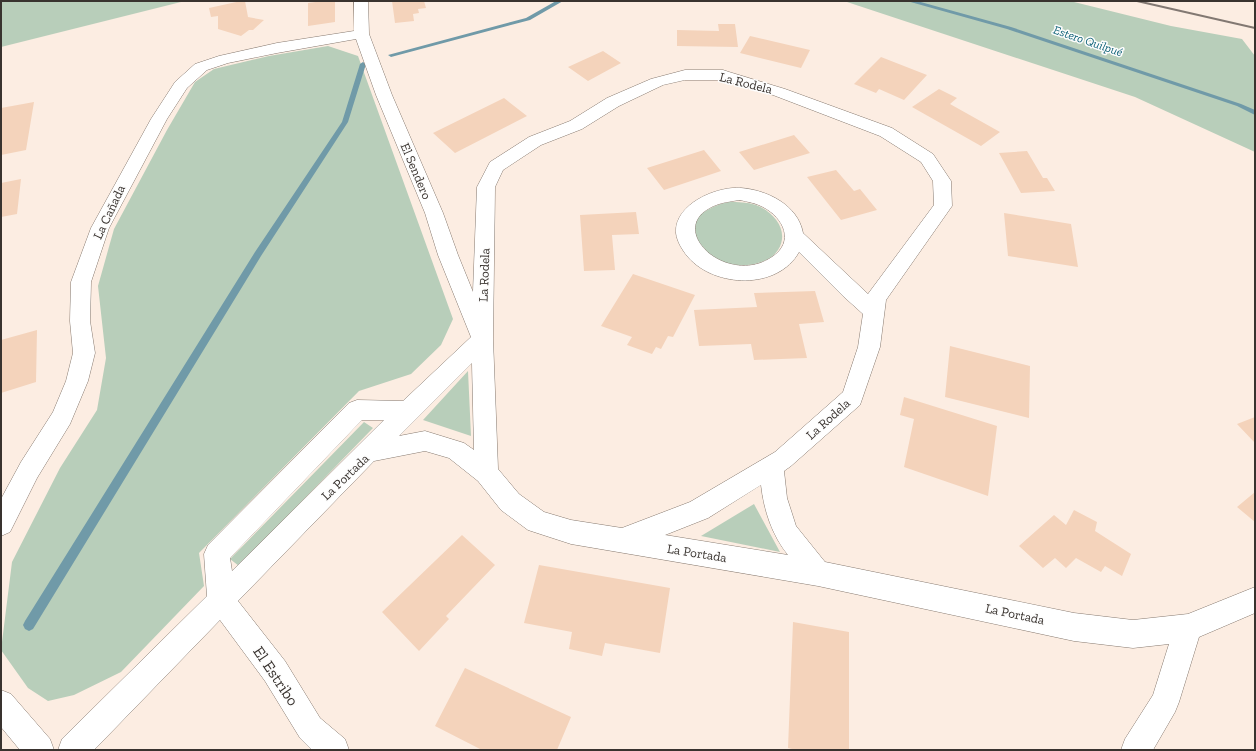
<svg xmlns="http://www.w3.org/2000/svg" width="1256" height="751" font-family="'Zilla Slab',serif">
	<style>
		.green { fill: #b8ceba }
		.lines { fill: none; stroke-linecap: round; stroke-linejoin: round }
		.stream { fill: #709aa8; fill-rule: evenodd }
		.building { fill: #f4d3bb }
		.minor-casing { stroke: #877a70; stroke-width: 1 }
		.minor { fill: #fff; fill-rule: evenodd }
		.rail { stroke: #827872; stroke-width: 2 }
		.labels { text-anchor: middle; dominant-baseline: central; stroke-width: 3; stroke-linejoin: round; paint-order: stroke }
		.far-water-label { font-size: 12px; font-style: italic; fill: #0c6076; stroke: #fdfdfd }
		.street-label { font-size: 13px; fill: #39332f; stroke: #fdfdfd }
		.near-street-label { font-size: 16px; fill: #39332f; stroke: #fdfdfd }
	</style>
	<rect width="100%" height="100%" fill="#fcede2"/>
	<path class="green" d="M1,1H185L1,47Z
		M844,1H1070L1171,26L1242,39L1255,56V152L1135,97Z
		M328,46L358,56L453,319L441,345L411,374L359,391L199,553L204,586L121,672L74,695L48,701L28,688L1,650L12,562L60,468L97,410L106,358L98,286L114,229L167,130L195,82L214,69L269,56Z
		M729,202C738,202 747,202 756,205C774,212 790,231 778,250C766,268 731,269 714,258C710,256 706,251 703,247C679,223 705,207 729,202Z
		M468,371L471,436L423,420Z
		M364,422L373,428L239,566L230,559Z
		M754,504L780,552L701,536Z"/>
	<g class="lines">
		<path class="stream" d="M556,1H563L530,20L391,57L388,55L526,18Z
			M907,1H917L1011,27L1241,104L1255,110V115L1237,106L1007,29Z
			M363,62L366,64L348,122L261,256L33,629L29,631L25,629L23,625L25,621L255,252L342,122L360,64Z"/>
	</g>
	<path class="building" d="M241,1H245L248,17L264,20L253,30H249L241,36L218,29V16L211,17L209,8Z
		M323,1H335V22L308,26V3Z
		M392,1H424L426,8L418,9L419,13L413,14L414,21L395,23Z
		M718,24H735L738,47L677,46V30L719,31Z
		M750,36L810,50L801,68L740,53Z
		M603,51L621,63L588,81L568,67Z
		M881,57L927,75L904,100L879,89L876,93L854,84Z
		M939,89L957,98L950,104L1000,132L981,146L912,107Z
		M504,98L527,116L455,153L433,133Z
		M34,102L26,150L1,155V108Z
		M794,135L810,153L754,170L739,152Z
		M704,150L721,171L664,190L647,168Z
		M1027,151L1043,178H1047L1055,191L1021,193L999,153Z
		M836,170L854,191L860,189L877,210L841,220L807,177Z
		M21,179L17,214L1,217V183Z
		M636,212L639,234L612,235L615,270L584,271L580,215Z
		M1004,213L1071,224L1078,267L1008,256Z
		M633,274L695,295L673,337L668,336L661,349L656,347L652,354L627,345L632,337L601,326Z
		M815,291L824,322L799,324L807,358L754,360L751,344L699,346L694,310L757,307L754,293Z
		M37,330L36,382L1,393V340Z
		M950,346L1030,366L1029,418L945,397Z
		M904,397L997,426L988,496L904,467L914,419L900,415Z
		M1255,417V443L1237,424Z
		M1255,492V522L1237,507Z
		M1074,510L1097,522L1095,531L1131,554L1122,576L1105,566L1101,572L1076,558L1066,568L1055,558L1043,568L1019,546L1054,515L1066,525Z
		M462,535L495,565L446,616L449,619L419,651L382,612Z
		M539,565L670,588L660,653L605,643L602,656L569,649L572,632L524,623Z
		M793,622L849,632V750H796L788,748Z
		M465,668L571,717L557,750H482L435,726Z"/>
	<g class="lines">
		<defs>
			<path id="minor" d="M354,1H368L369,34L392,95L443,213L458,255L473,292L477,187L490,162L529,137L570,121L607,98L651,79L685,70H723L729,72L785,89L892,128L933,154L951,181L952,206L886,300L880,347L860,405L791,466L784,471L787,498L796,526L825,562L1074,613L1133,620L1188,614L1255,587V613L1199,637L1179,702L1175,712L1153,750H1121L1125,739L1153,695L1169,644L1133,648L1074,641L818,586L571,544L528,530L501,510L478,481L449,458L425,451L374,461L238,601L285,661L320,718L345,739L349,750H312L300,738L265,681L220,620L94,750H58L62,739L207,596L204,554L208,545L349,403L357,400L403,401L471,337L438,255L425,213L376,95L356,39L277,53L228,63L207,70L187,88L167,119L109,228L91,282L90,321L95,353L88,381L70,424L37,478L10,532L1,536V499L21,462L53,412L66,381L73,353L70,321L71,282L91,228L151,119L175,82L195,64L219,56L277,43L354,31ZM685,80H722L773,95L880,136L921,162L933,181L934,205L868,294L803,233C798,205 767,190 741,188C717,186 674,204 676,233C677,242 683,251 688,257C715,288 778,290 799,252L843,296L863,314L858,347L843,392L775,452L690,502L622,528L571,520L544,512L519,494L498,469L493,339L495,187L503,170L541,145L582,129L619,106L663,85ZM740,200C748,202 756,203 763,207C784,218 795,242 772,257C725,289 659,224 719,204C725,202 733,201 740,200ZM472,363L474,450L464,443L425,431L399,436ZM362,420H384L232,571L230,558ZM761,485C764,511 772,535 788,555L665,535L708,518Z
				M1,690L11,694L50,739L54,750H20L1,727Z"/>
		</defs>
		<use href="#minor" class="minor-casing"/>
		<use href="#minor" class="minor"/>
		<path class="rail" d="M1137,1L1255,28"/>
	</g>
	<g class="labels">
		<g class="far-water-label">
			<text transform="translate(1088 41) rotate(19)">Estero Quilpué</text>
		</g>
		<g class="street-label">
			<text transform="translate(746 83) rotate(14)">La Rodela</text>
			<text transform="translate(416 171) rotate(67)">El Sendero</text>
			<text transform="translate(109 212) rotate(-65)">La Cañada</text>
			<text transform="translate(484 275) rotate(-88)">La Rodela</text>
			<text transform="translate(828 419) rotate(-42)">La Rodela</text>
			<text transform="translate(345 477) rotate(-44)">La Portada</text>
			<text transform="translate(697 553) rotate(9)">La Portada</text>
			<text transform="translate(1015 614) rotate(12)">La Portada</text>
		</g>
		<g class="near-street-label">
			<text transform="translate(276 676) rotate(56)">El Estribo</text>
		</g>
	</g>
	<rect width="1256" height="751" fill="none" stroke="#39332f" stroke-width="4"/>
</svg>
